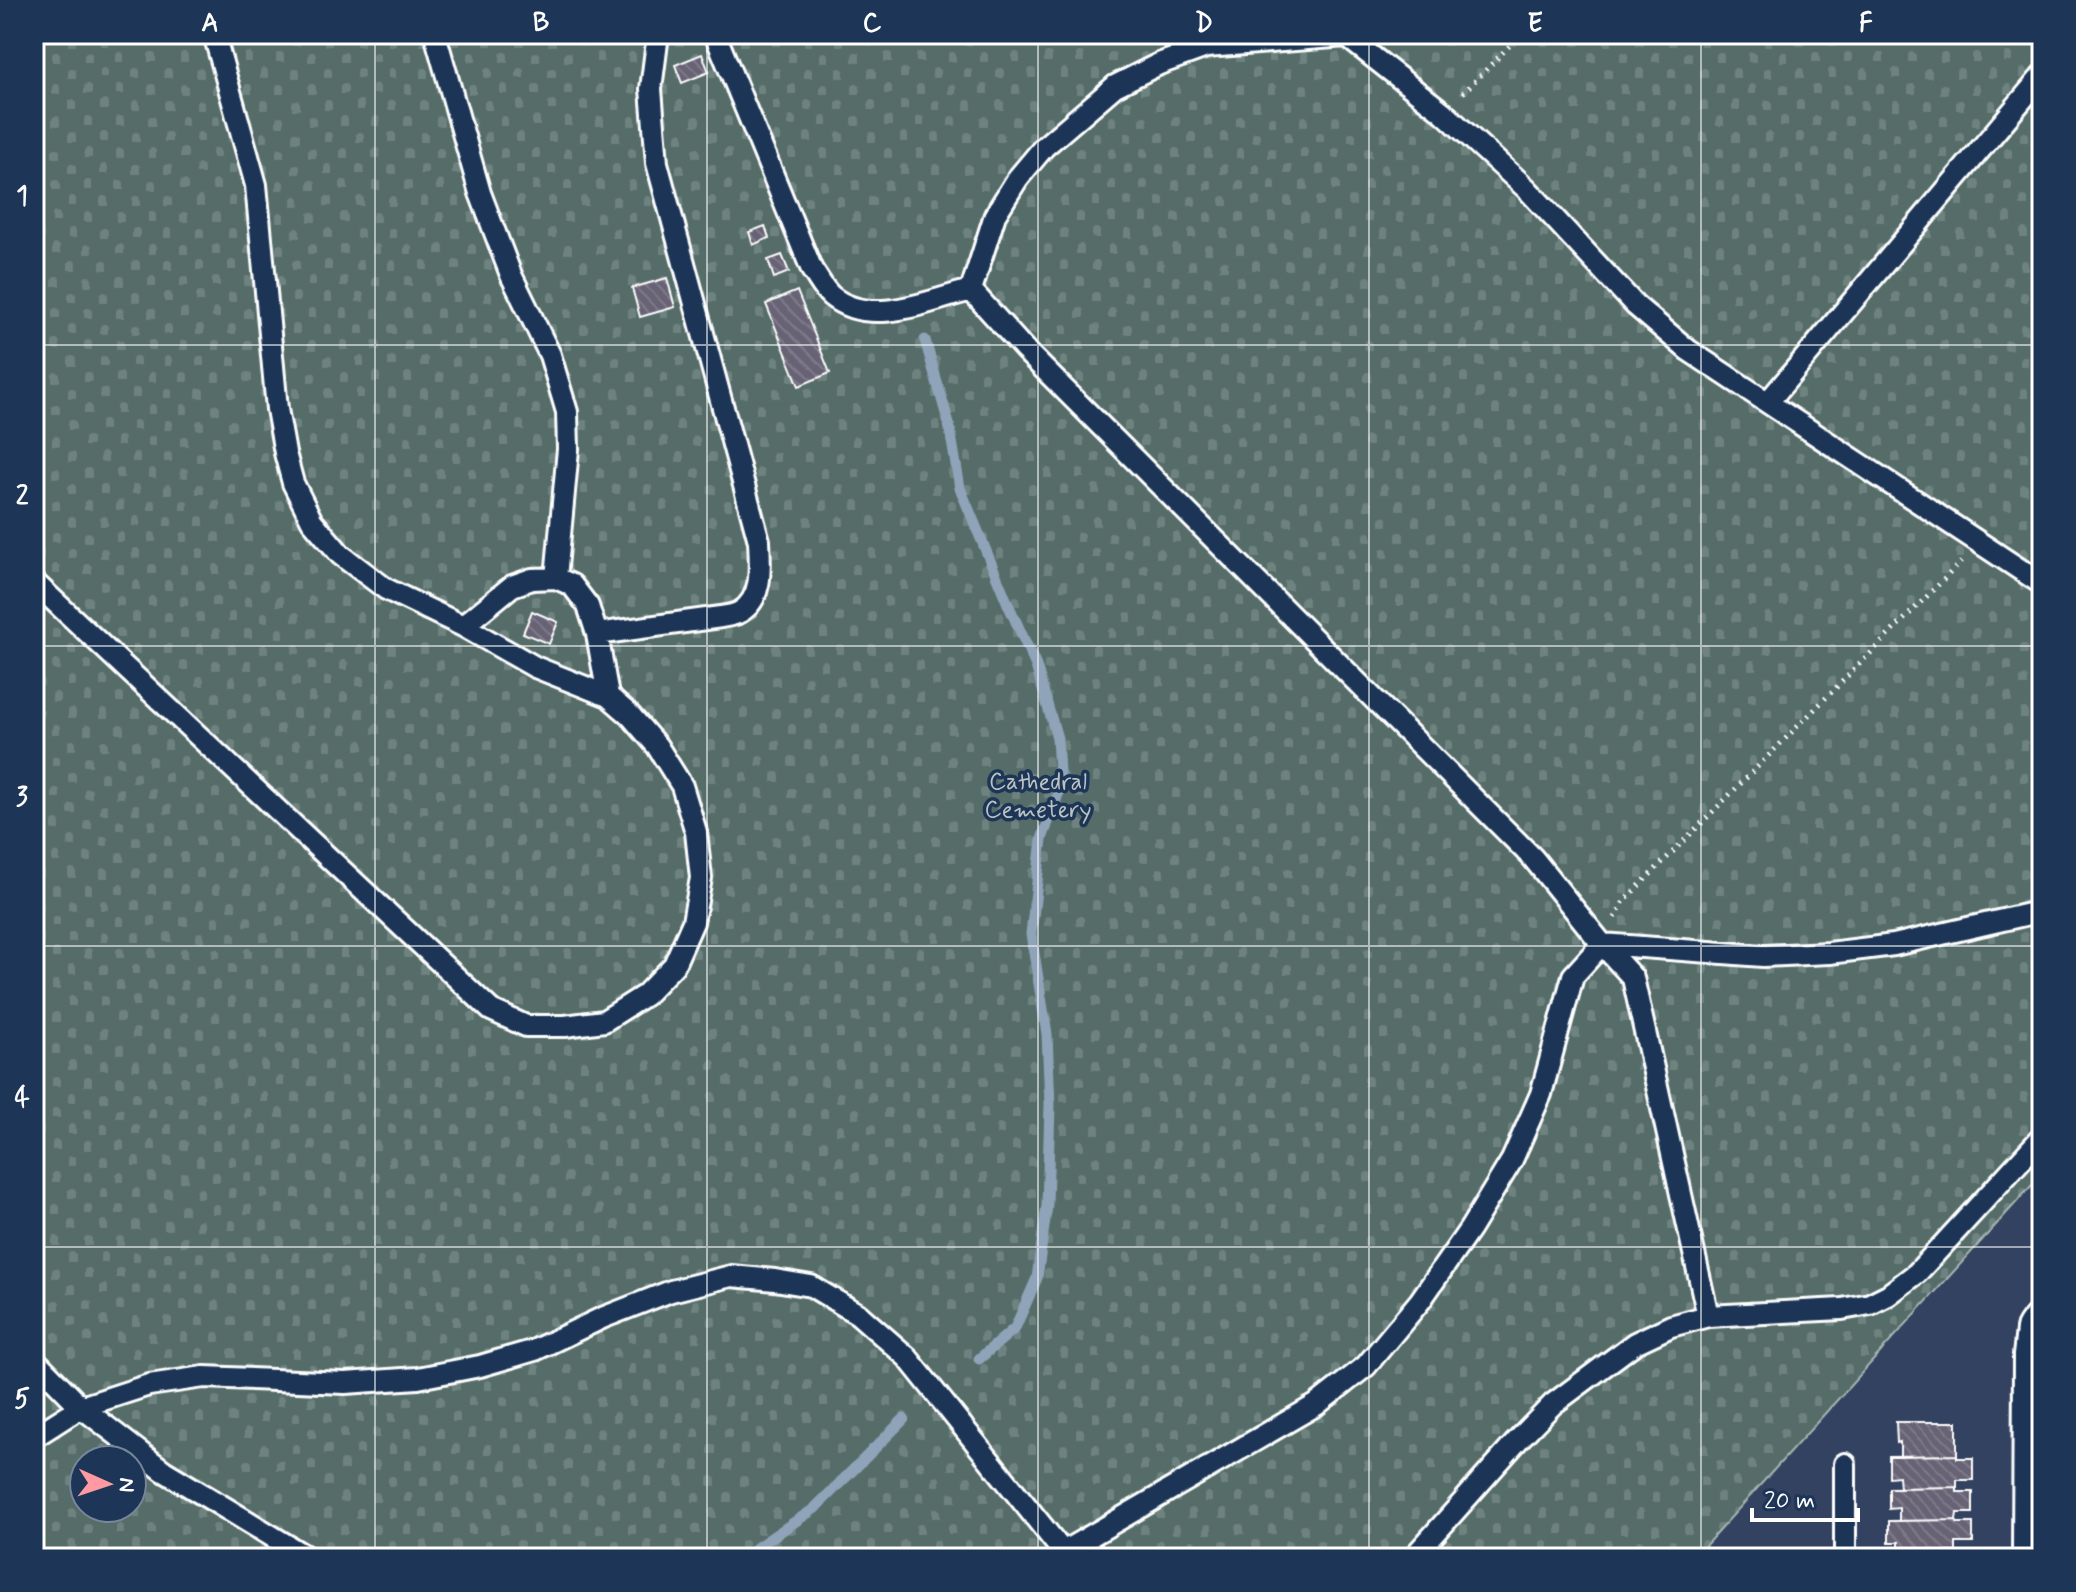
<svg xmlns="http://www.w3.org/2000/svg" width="2076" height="1592" font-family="Mynerve,sans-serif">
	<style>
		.cemetery { fill: url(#cemetery-stones); stroke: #aab6b4; stroke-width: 2; fill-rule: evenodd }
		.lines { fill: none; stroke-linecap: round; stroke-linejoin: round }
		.stream { stroke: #8fa3b9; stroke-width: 11 }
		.building { fill: url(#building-back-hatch); stroke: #fff; stroke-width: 2 }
		.service-casing { stroke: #fff; stroke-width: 26 }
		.minor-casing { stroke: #fff; stroke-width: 46 }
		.path { stroke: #fff; stroke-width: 5; stroke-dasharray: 2 6; stroke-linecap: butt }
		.service { stroke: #1d3557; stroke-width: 20 }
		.minor { stroke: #1d3557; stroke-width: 40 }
		.grid { fill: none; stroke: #fff; stroke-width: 2; stroke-opacity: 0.55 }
		.labels { text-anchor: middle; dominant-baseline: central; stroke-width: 7; stroke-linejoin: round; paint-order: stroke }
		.park-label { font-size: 24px; fill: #bbc4c3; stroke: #1d3557 }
		.neatline { fill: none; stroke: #fff; stroke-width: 3 }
		.grid-label { font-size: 26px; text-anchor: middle; font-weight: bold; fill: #fff }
	</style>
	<defs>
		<pattern id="cemetery-stones" width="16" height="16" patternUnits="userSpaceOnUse" patternTransform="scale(2)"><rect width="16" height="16" fill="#546c68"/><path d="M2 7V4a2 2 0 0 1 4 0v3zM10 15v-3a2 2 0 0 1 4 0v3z" fill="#6e827f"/></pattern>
		<pattern id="building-back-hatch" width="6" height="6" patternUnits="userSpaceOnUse" patternTransform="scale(2)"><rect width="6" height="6" fill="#676275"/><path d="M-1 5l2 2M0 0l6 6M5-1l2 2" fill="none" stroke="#7e7a8a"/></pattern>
	</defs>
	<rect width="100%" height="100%" fill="#334260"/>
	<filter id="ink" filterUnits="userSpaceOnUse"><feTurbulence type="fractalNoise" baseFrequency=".0125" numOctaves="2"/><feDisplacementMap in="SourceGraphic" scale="16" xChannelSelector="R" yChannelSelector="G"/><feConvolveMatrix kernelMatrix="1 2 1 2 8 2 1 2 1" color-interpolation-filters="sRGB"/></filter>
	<g filter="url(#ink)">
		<path class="cemetery" d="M34,34H2042V1174L1694,1558H34ZM84,1460H132V1508H84Z"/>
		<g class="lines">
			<path class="stream" d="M925,340L949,424L960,488L1008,604L1036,666L1057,738L1060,789L1042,839L1031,934L1047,1034L1050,1105L1047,1205L1037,1278L1015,1328L979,1359
				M748,1558L756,1548L814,1509L904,1419"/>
		</g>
		<path class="building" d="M702,54L709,72L682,83L675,65Z
			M765,226L769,238L753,245L749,232Z
			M782,255L789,272L774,278L768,260Z
			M667,278L675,307L640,317L632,288Z
			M797,291L830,373L799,386L766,304Z
			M532,611L558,622L549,644L523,633Z
			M1896,1422H1957V1455L1900,1456V1442L1897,1443Z
			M1957,1455V1458H1973V1480H1957V1487L1900,1488L1899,1476L1889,1477V1456Z
			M1957,1487V1492H1973V1513H1957L1956,1520L1899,1521V1508L1889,1509V1488Z
			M1956,1520L1957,1523H1973V1543H1956V1552H1899V1542H1889V1521Z
			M1889,1552H1956L1957,1556L1972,1555V1558H1889Z"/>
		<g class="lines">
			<defs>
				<path id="service" d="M435,34L480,193L511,275L550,355L567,412L568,449L556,578
					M715,34L812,270C818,278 823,289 831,296C870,328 928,301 971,290
					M1346,34V36L1444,113L1527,189L1635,305L1688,350L2042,584
					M1346,36L1206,47L1159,64L1115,86L1044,147L1018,178L995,215L971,290L1025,350L1533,858L1602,944L1763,956L1829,953L1894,945L2042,911
					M1768,402L2042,76
					M34,582L491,1010L526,1026H565L604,1021L645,995L674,965L693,922L701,878L696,832L682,786L657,746L630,715L608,696L535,667L463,626L386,589L341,555L312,521L293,483L285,453L277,409L256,185L214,34
					M463,626L512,586L532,579L556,578L572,585L588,606L597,634L608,696
					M597,634L721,617C727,616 735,615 740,612C764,598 760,564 759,541L657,163L651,89L658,34
					M34,1359L81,1407L164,1471L308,1558
					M34,1437L81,1407L149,1385L204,1377L345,1383L418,1378L480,1366L535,1350L602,1318L671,1291L731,1276L775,1280L811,1286L858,1314L907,1357L1063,1552
					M1057,1558L1063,1552L1316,1405L1366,1366L1420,1301L1470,1229L1512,1160L1541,1094L1573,976L1602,944L1633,978L1708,1316
					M1413,1558L1518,1440L1553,1404L1635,1343L1671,1326L1708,1316L1842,1309L1870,1304L1888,1295L1917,1273L2042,1137
					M1845,1558V1464"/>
				<path id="minor" d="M2033,1558L2034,1356L2037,1330L2042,1323"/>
			</defs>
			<use href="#service" class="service-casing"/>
			<use href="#minor" class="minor-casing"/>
			<path class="path" d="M1463,93L1521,34
				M1615,918L1624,901L1961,562"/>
			<use href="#service" class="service"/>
			<use href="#minor" class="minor"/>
		</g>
	</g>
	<path class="grid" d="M375,34V1558M707,34V1558M1038,34V1558M1369,34V1558M1701,34V1558M34,345H2042M34,646H2042M34,946H2042M34,1247H2042"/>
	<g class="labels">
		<g class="park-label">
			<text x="1038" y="782">Cathedral<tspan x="1038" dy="28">Cemetery</tspan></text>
		</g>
	</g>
	<rect width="2076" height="1592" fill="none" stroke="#1d3557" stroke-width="88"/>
	<g transform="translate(108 1484) rotate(93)"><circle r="38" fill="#1d3557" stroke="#77869a" stroke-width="2"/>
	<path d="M0-6L14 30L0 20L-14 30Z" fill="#ff9aa2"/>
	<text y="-12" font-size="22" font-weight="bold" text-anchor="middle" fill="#ffffff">N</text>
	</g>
	<path d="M1752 1508v12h106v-12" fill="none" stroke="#ffffff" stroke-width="4"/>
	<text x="1764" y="1508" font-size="24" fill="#ffffff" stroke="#1d3557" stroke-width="6" paint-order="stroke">20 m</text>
	<rect x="44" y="44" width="1988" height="1504" class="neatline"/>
	<g class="grid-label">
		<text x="210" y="31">A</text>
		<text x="541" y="31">B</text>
		<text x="872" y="31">C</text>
		<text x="1204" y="31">D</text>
		<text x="1535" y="31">E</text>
		<text x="1866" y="31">F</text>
		<text x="22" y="204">1</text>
		<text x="22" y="504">2</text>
		<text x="22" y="805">3</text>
		<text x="22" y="1106">4</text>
		<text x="22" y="1407">5</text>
	</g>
</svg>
